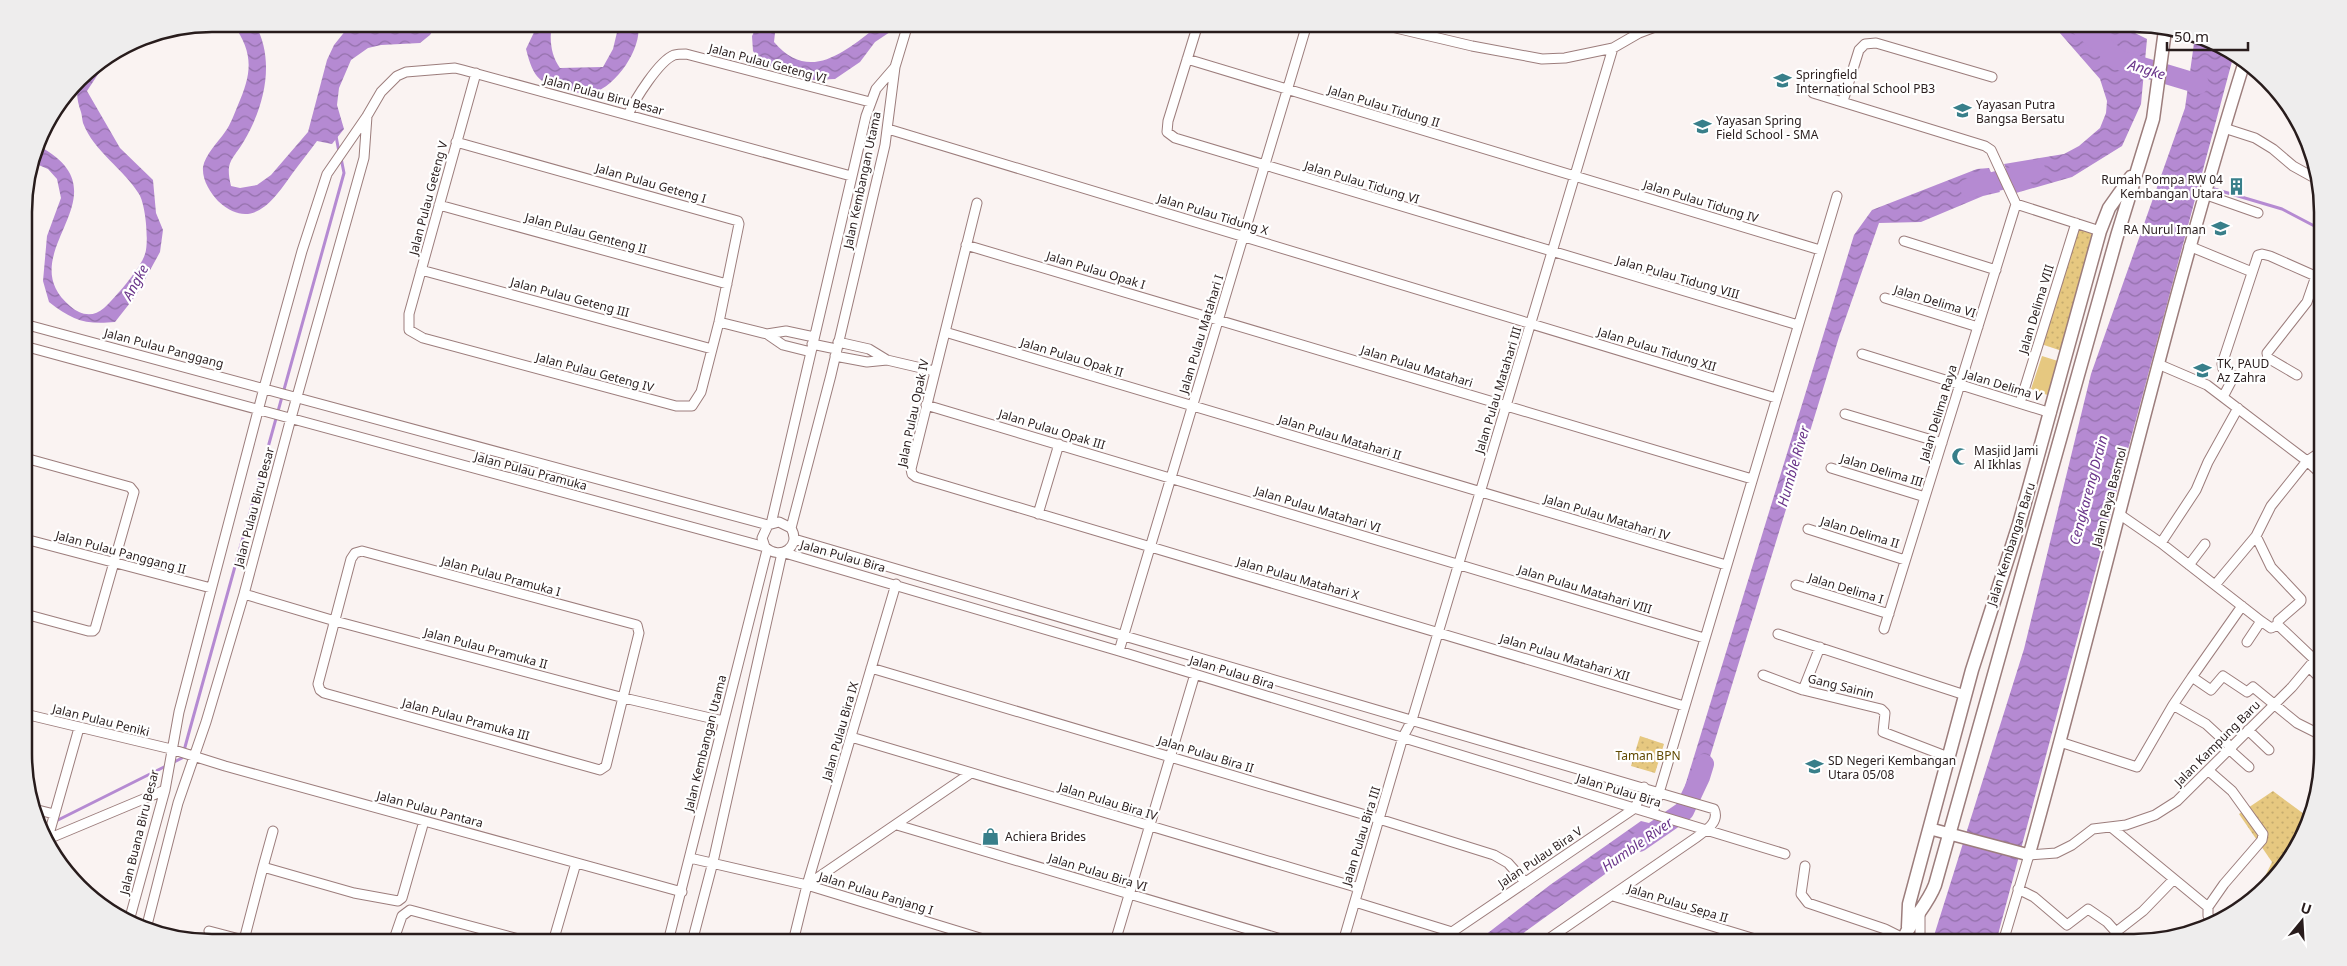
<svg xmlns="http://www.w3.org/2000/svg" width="2347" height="966" font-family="'Noto Sans',sans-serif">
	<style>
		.park { fill: url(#park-dots) }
		.pitch { fill: #e6c880 }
		.water { fill: url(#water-waves) }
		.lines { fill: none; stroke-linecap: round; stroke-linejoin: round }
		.stream { stroke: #b58ad2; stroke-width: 3 }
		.river { stroke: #b58ad2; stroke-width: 20 }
		.minor-casing { stroke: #9c7d7c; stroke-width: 11 }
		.tertiary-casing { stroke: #9c7d7c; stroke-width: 14 }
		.secondary-casing { stroke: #9c7d7c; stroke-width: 15 }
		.minor { stroke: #fff; stroke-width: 9 }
		.tertiary { stroke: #fff; stroke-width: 11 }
		.secondary { stroke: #fff; stroke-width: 12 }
		.labels { text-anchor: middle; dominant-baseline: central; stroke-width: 4.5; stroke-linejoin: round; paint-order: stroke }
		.street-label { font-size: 12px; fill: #281c1c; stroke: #fff }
		.poi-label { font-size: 12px; fill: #281c1c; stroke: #fff; text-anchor: start }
		.park-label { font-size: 12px; fill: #604900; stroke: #fff }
		.water-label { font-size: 14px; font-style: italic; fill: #6a358a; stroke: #fff }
		.rim { fill: none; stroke: #281c1c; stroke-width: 2.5 }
	</style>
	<defs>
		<pattern id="park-dots" width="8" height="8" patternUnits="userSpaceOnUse" patternTransform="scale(1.25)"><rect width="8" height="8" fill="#e6c880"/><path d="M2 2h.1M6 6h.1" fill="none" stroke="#c5ab6e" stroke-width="1.8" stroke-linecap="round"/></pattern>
		<pattern id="water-waves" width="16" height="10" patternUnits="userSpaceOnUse" patternTransform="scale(1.25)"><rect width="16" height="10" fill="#b58ad2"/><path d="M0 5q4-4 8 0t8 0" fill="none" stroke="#9370aa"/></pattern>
	</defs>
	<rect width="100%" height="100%" fill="#faf3f2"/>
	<path class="park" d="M2075,229L2092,232L2079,291L2062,351L2041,344Z
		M1640,736L1664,744L1655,773L1631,766Z
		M2318,781L2309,825L2284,869L2257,893L2272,862L2239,814L2273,791L2304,814Z"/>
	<path class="pitch" d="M2042,356L2061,362L2050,396L2031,389Z"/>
	<path class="water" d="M233,24H255C276,61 264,107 244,141C232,161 225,161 231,186L240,188L257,185L271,175L308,132L327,60L334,45L346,30L389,24H437L430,35L420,43L381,45L368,48L351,60L339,88L337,105L344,129L332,144L317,141C309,152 300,163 292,174C273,201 252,232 218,201C210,192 202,180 203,167C205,155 218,142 225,132C231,124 234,114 238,105C252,73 254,53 233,24Z
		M538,24H552C549,39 551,56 560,68L603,67L613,49L619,24H638C643,48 614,91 588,94C582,95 574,91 569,90C539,83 534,80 526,49Z
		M758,24H776L774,42C808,82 842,54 874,29L875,24H891L890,32L875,42L860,62L835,79L812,80L781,73L757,57L753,51L752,36Z
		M2052,24H2117L2147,39L2141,104L2122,146L2072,177L2016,193L2004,164L2064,154L2079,146L2100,128L2106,113L2107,101L2100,79Z
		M2195,36L2206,38L2234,54L1996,942H1932L2024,649L2091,374L2185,108Z
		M108,59L87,91L120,148L153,180L156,213L163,230L160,252L137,294L115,322C85,325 72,320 49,302L43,281L47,236L61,198L57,179L48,169L34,163L39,146C130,195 8,253 70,306C80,315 93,318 104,308C115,298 141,268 145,254C149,243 146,205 139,194C124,169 94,152 83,123C82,119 82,115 81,112C70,82 84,73 108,59Z
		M1989,168L2000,192L1983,196L1921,222L1879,223L1839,337L1700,789L1685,786L1854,235L1872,210L1977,169Z
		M1641,821L1669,828L1511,942H1467L1484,936L1550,885Z"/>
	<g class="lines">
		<path class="stream" d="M336,136L339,152
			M2211,188L2282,209L2322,230
			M172,763L182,758L188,736L344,173L341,158
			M40,829L166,766"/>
		<path class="river" d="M2078,24L2119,60L2199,84
			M1970,188L2036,171
			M1639,842L1684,811L1700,777L1704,764"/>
		<defs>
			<path id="minor" d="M1198,24L1168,121L1167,132L1175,138L1798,325
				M1379,24L1472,46L1542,59L1565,58L1613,48L1639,33L1663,24
				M1187,59L1820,250
				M1813,93L1985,146L1991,150L2016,204L1884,629
				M1843,101L1859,50L1865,44L1876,43L1992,77
				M628,115C635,99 659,61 674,55C678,54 682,54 686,54L870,102
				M2224,128L2255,138L2273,149L2293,166L2320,181
				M888,129L1776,398
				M456,142L738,221L739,224L719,322L701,392L692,406H676L423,338L409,330V314L476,73
				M2204,194L2258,213
				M977,203L911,469L912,474L916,477L1684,706
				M2016,204L2100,231
				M439,205L727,284
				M1904,241L1996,270
				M966,245L1752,479
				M2189,246L2252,272
				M421,270L712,349
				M1885,298L1978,327
				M719,322L767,334L783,345L811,352
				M24,324L768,525
				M945,332L1726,565
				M767,334L786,331L814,337
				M838,342L869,349L887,360L934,371
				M812,344L836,349
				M24,346L765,547C780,561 802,547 791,528L779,522L768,525L762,538L765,547
				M1862,354L2051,413
				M835,356L867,362L887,360
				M2158,364L2207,385L2307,461L2271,506L2256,536L2215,585
				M2297,375L2268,358L2267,353L2307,302L2316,276
				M2223,397L2234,376L2223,369L2222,364L2258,255L2262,254L2270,256L2322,279
				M2020,403L2076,223
				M926,405L1704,638
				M1845,414L1942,443
				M2322,456L2316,455L2307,461L2322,475
				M25,458L130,487L134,492L95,629L93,631H88L25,614
				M1831,468L1925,497
				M1038,514L1059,444
				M2119,514L2161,543L2261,621L2247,642
				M771,524L866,116L876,89L895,67
				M791,528L831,375L885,145L895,67L908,24
				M1808,529L1905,560
				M2256,536L2271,567L2301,599V601L2278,621V625L2315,660
				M25,539L211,588
				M794,539L1714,809C1720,822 1706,830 1697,837L1544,942
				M2161,543L2196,490L2208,462L2238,408
				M362,551L637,625L639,633L606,766L600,770L324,693L320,690L318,684L351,559L355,553Z
				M785,553L1119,651L1785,854
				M2189,565L2205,544
				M1796,585L1889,614
				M244,594L335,621L624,698L723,721
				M2261,621L2271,628L2278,625
				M1778,634L1965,695
				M1119,651L1307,24
				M2309,667L2323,681
				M871,668L1379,819L1494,855L1508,863L1525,882
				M1763,675L1803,690L1881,709L1885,713L1883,732L1948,757
				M2192,677L2242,606
				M1803,690L1820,647
				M2173,705L2206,724L2232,748
				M25,714L171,749L225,766L682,892
				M2248,730L2269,750
				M851,737L1359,888
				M2060,742L2137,767L2173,705L2192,677L2211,690L2223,676L2247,692L2253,687L2297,723L2323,736
				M2230,750L2249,767
				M34,809L54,814
				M1653,813L1837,196
				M897,825L1291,942
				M2111,827L2208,907V916L2215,923
				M48,839L165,790
				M47,841L79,728
				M690,858L807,885L993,942
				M1805,866L1801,894L1808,903L1885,929L1903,938
				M263,867L273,831
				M807,885L971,773
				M2018,889L2034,897L2067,925L2088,909L2107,922L2116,932L2143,911L2174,879
				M1613,896L1765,942
				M1355,902L1452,932
				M2208,907L2224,884L2262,840L2263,834L2232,791L2209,771
				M129,921L165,790L179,712L264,388L302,251L327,174L367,116L381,92L397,76L406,72L455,68L463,70L851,176
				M146,929L178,803L206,722L244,594L291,418L364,158L367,116
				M209,931L251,942
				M244,940L263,867L354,893L398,901L402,898L424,821
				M393,942L402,916L410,910L530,942
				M553,942L576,863
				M668,942L767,550
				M692,942L713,862L782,553
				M793,942L807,885L896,584
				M1115,942L1195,674
				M1343,942L1403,737L1412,720L1613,48
				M1443,942L1452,932L1635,808L1644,787
				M1918,942L1920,935V912
				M2003,942L2029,855L2056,853L2072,845L2093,829L2126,825L2155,815L2177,801L2292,687L2323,650"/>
			<path id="tertiary" d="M1931,829L2029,855C2103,591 2163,322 2245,60"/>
			<path id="secondary" d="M1908,927L1909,904L1972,670L2019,524L2100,231L2109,208L2131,177
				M1902,942C1910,921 1927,906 1935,885L2117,236L2153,119L2165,30"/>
		</defs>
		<use href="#minor" class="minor-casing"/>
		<use href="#tertiary" class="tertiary-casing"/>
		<use href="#secondary" class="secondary-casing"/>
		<use href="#minor" class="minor"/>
		<use href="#tertiary" class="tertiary"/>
		<use href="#secondary" class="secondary"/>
	</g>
	<defs>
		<symbol id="school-bare" viewBox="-9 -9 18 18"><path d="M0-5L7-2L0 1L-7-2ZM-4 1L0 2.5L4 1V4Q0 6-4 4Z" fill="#387f8a" stroke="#fff" stroke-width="2.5" paint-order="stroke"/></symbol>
		<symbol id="building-bare" viewBox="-9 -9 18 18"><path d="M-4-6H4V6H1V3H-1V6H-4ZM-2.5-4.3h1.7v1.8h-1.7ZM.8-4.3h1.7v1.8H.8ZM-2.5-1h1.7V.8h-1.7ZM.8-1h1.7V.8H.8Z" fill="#387f8a" stroke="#fff" stroke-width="2.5" paint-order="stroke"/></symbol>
		<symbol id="mosque-bare" viewBox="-9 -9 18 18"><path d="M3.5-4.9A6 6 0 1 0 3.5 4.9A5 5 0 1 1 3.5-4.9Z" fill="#387f8a" stroke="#fff" stroke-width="2.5" paint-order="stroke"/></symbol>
		<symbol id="shop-bare" viewBox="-9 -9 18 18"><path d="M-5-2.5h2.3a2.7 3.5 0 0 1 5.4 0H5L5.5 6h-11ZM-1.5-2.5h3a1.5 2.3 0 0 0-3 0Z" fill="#387f8a" stroke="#fff" stroke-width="2.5" paint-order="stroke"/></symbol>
	</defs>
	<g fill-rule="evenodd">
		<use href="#school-bare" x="1770" y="68" width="25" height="25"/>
		<use href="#school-bare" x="1950" y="98" width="25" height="25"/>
		<use href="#school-bare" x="1690" y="114" width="25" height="25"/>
		<use href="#building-bare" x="2224" y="174" width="25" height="25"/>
		<use href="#school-bare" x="2208" y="216" width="25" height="25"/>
		<use href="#school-bare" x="2190" y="358" width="25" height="25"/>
		<use href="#mosque-bare" x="1948" y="444" width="25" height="25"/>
		<use href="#school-bare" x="1802" y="754" width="25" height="25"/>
		<use href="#shop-bare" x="978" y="824" width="25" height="25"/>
	</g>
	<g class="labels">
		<g class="street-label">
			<text transform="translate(768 63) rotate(15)">Jalan Pulau Geteng VI</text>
			<text transform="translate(604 95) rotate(15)">Jalan Pulau Biru Besar</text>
			<text transform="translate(1384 106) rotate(17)">Jalan Pulau Tidung II</text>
			<text transform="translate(862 180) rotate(-78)">Jalan Kembangan Utama</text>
			<text transform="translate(1362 182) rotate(17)">Jalan Pulau Tidung VI</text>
			<text transform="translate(651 183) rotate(16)">Jalan Pulau Geteng I</text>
			<text transform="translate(428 198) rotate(-75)">Jalan Pulau Geteng V</text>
			<text transform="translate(1701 201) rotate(17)">Jalan Pulau Tidung IV</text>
			<text transform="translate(1213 214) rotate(17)">Jalan Pulau Tidung X</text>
			<text transform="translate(586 233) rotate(15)">Jalan Pulau Genteng II</text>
			<text transform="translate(1096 270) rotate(17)">Jalan Pulau Opak I</text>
			<text transform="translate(1678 277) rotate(16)">Jalan Pulau Tidung VIII</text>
			<text transform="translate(570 297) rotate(15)">Jalan Pulau Geteng III</text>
			<text transform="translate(1935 301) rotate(17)">Jalan Delima VI</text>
			<text transform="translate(2036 309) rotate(-73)">Jalan Delima VIII</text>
			<text transform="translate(1201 334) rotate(-73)">Jalan Pulau Matahari I</text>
			<text transform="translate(164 348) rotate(15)">Jalan Pulau Panggang</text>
			<text transform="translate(1657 349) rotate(17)">Jalan Pulau Tidung XII</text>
			<text transform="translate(1072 357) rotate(17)">Jalan Pulau Opak II</text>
			<text transform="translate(1417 366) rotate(17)">Jalan Pulau Matahari</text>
			<text transform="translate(595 372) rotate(15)">Jalan Pulau Geteng IV</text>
			<text transform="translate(2003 385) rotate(17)">Jalan Delima V</text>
			<text transform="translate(1498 390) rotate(-73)">Jalan Pulau Matahari III</text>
			<text transform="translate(913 413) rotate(-78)">Jalan Pulau Opak IV</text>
			<text transform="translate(1938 413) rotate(-73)">Jalan Delima Raya</text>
			<text transform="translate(1052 429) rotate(17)">Jalan Pulau Opak III</text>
			<text transform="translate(1340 437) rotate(17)">Jalan Pulau Matahari II</text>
			<text transform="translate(1882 470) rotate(17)">Jalan Delima III</text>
			<text transform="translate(531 471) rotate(15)">Jalan Pulau Pramuka</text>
			<text transform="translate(2109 497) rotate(-75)">Jalan Raya Basmol</text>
			<text transform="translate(254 507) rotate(-75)">Jalan Pulau Biru Besar</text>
			<text transform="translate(1318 509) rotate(17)">Jalan Pulau Matahari VI</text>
			<text transform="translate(1607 517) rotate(17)">Jalan Pulau Matahari IV</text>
			<text transform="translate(1860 532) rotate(17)">Jalan Delima II</text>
			<text transform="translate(2011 544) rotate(-72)">Jalan Kembangan Baru</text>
			<text transform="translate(121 552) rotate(15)">Jalan Pulau Panggang II</text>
			<text transform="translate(843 556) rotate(16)">Jalan Pulau Bira</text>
			<text transform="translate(501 576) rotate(15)">Jalan Pulau Pramuka I</text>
			<text transform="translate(1298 578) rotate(16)">Jalan Pulau Matahari X</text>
			<text transform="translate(1846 588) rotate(17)">Jalan Delima I</text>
			<text transform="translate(1585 589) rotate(17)">Jalan Pulau Matahari VIII</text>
			<text transform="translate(486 648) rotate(15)">Jalan Pulau Pramuka II</text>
			<text transform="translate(1565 657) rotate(17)">Jalan Pulau Matahari XII</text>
			<text transform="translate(1232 672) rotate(17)">Jalan Pulau Bira</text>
			<text transform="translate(1841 686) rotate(14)">Gang Sainin</text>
			<text transform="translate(466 719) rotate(15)">Jalan Pulau Pramuka III</text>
			<text transform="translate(101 720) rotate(14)">Jalan Pulau Peniki</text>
			<text transform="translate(840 731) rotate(-74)">Jalan Pulau Bira IX</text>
			<text transform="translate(705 743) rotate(-76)">Jalan Kembangan Utama</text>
			<text transform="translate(2217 743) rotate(-45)">Jalan Kampung Baru</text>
			<text transform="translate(1206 754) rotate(17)">Jalan Pulau Bira II</text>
			<text transform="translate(1619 790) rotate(17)">Jalan Pulau Bira</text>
			<text transform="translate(1108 801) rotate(17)">Jalan Pulau Bira IV</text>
			<text transform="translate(430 809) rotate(15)">Jalan Pulau Pantara</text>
			<text transform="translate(139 832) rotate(-76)">Jalan Buana Biru Besar</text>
			<text transform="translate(1361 836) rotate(-73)">Jalan Pulau Bira III</text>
			<text transform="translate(1540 857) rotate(-34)">Jalan Pulau Bira V</text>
			<text transform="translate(1098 872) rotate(17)">Jalan Pulau Bira VI</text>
			<text transform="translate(876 893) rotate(17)">Jalan Pulau Panjang I</text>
			<text transform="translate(1678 903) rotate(17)">Jalan Pulau Sepa II</text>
		</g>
		<g class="poi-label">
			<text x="1796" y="74">Springfield<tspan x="1796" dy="14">International School PB3</tspan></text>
			<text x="1976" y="104">Yayasan Putra<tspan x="1976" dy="14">Bangsa Bersatu</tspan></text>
			<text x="1716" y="120">Yayasan Spring<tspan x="1716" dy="14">Field School - SMA</tspan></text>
			<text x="2223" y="179" text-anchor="end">Rumah Pompa RW 04<tspan x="2223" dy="14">Kembangan Utara</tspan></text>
			<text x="2206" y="229" text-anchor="end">RA Nurul Iman</text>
			<text x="2217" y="363">TK, PAUD<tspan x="2217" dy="14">Az Zahra</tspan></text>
			<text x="1974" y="450">Masjid Jami<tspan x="1974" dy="14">Al Ikhlas</tspan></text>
			<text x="1828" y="760">SD Negeri Kembangan<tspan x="1828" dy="14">Utara 05/08</tspan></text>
			<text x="1005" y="836">Achiera Brides</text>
		</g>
		<g class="park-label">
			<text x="1648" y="755">Taman BPN</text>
		</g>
		<g class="water-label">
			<text transform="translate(2147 69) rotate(17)">Angke</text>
			<text transform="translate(135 282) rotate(-61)">Angke</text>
			<text transform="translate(1793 466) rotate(-74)">Humble River</text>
			<text transform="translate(2088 490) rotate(-75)">Cengkareng Drain</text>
			<text transform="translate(1637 844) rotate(-35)">Humble River</text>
		</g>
	</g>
	<path d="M0 0H2347V966H0ZM212 32H2134A180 180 0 0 1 2314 212V754A180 180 0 0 1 2134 934H212A180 180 0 0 1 32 754V212A180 180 0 0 1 212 32Z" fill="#eeeded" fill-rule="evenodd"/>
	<path class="rim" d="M212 32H2134A180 180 0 0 1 2314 212V754A180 180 0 0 1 2134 934H212A180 180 0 0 1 32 754V212A180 180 0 0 1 212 32Z"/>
	<g transform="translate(2302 921) rotate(18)" stroke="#ffffff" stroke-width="4" paint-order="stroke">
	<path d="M0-4L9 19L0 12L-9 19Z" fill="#281c1c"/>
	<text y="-8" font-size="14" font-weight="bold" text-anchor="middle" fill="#281c1c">U</text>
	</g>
	<path d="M2167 42v8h81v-8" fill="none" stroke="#281c1c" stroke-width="2.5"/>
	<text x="2174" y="42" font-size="15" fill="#281c1c" stroke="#ffffff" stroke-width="4" paint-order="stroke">50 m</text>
</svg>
